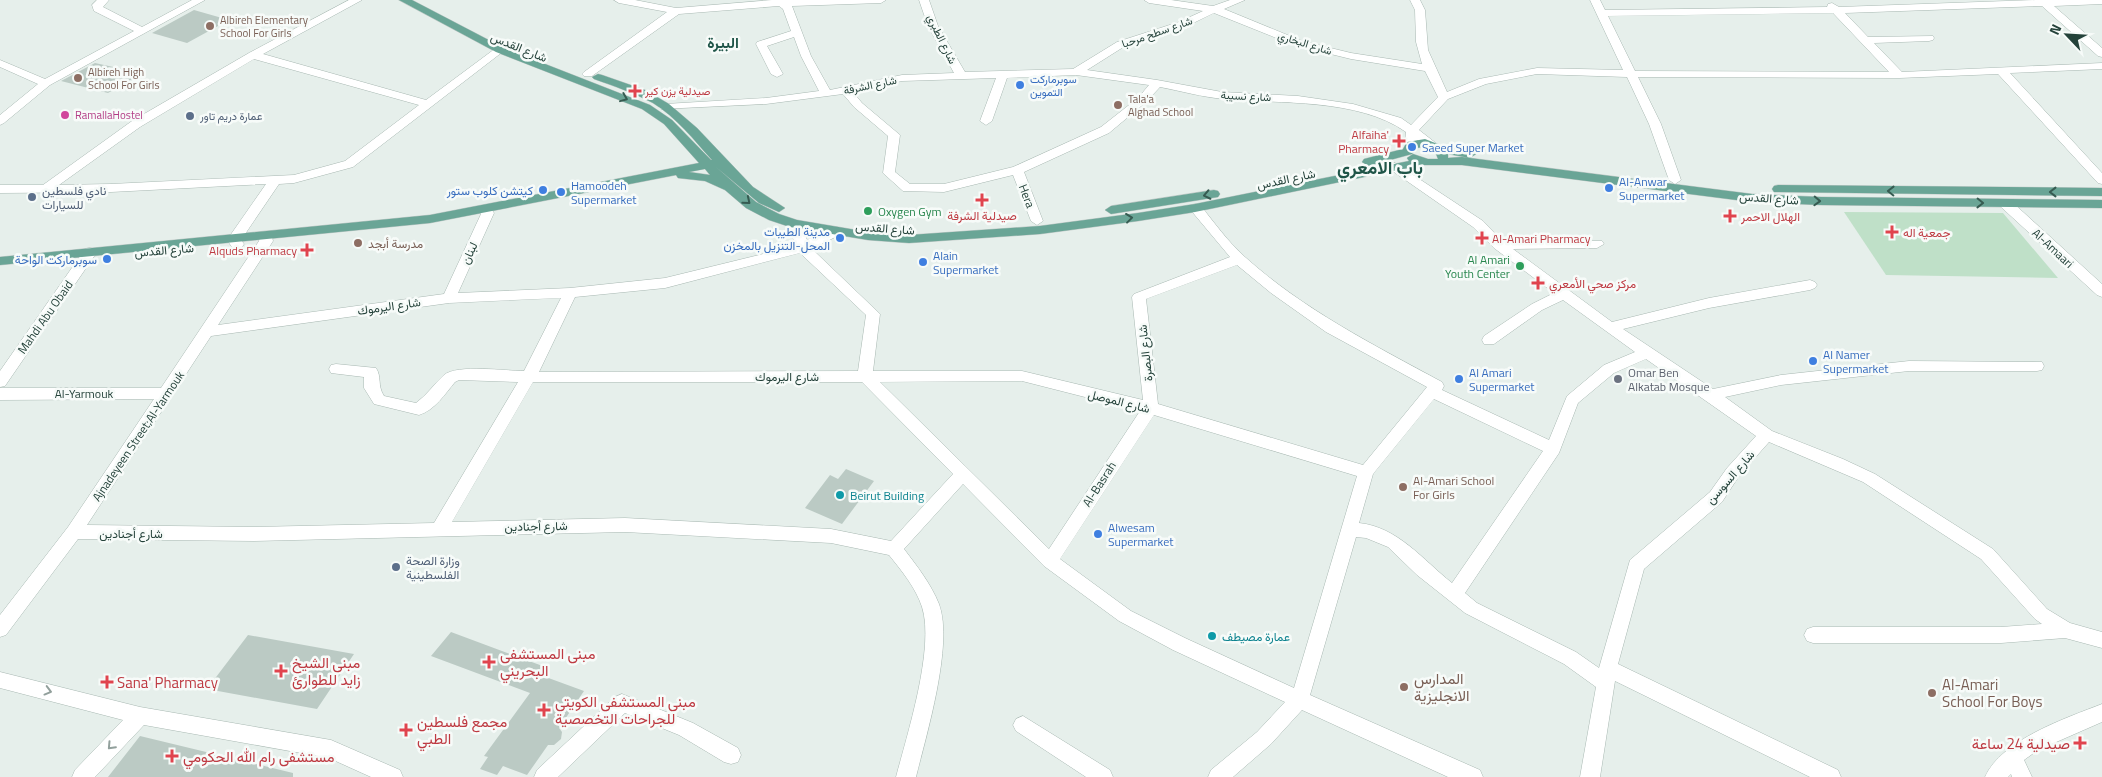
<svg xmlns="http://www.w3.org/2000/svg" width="2102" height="777" font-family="'Titillium Web',Vazirmatn,sans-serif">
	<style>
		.green { fill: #bfe0c8 }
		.building { fill: #bbcac4 }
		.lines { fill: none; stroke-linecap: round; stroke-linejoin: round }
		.minor-casing { stroke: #a8b8b2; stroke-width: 1 }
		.major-casing { stroke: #c2cac8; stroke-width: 1 }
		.minor { fill: #fff; fill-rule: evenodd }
		.major { fill: #6aa596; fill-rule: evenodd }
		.oneway { stroke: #365b51 }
		.oneway2 { stroke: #92a09c }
		.education-dot { fill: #8d6e63; stroke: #f7fbf9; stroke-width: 2 }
		.shop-dot { fill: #3f7fe0; stroke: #f7fbf9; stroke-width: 2 }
		.health-dot { fill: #e0444e; stroke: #f7fbf9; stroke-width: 2 }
		.hotel-dot { fill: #d1479c; stroke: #f7fbf9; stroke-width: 2 }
		.service-dot { fill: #5c6f8a; stroke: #f7fbf9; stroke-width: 2 }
		.leisure-dot { fill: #2e9e5b; stroke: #f7fbf9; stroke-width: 2 }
		.worship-dot { fill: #6b7280; stroke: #f7fbf9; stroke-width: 2 }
		.culture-dot { fill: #0f9aa8; stroke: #f7fbf9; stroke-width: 2 }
		.labels { text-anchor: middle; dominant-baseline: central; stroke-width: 5; stroke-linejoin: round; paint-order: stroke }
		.far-education-label { font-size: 11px; fill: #785e54; stroke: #f7fbf9; text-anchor: start }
		.far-street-label { font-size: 11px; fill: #24423a; stroke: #f7fbf9 }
		.far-shop-label { font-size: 11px; fill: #366cbe; stroke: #f7fbf9; text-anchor: start }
		.far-health-label { font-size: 11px; fill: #be3a42; stroke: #f7fbf9; text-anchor: start }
		.far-hotel-label { font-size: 11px; fill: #b23c85; stroke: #f7fbf9; text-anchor: start }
		.far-service-label { font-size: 11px; fill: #4e5e75; stroke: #f7fbf9; text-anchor: start }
		.street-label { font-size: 12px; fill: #24423a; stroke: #f7fbf9 }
		.health-label { font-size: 12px; fill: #be3a42; stroke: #f7fbf9; text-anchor: start }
		.shop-label { font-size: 12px; fill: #366cbe; stroke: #f7fbf9; text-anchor: start }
		.service-label { font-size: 12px; fill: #4e5e75; stroke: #f7fbf9; text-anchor: start }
		.leisure-label { font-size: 12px; fill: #27864d; stroke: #f7fbf9; text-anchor: start }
		.education-label { font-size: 12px; fill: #785e54; stroke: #f7fbf9; text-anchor: start }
		.worship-label { font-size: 12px; fill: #5b616d; stroke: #f7fbf9; text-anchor: start }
		.culture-label { font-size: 12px; fill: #0d838f; stroke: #f7fbf9; text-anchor: start }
		.far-district-label { font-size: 15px; font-weight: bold; fill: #1f5548; stroke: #f7fbf9 }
		.near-health-label { font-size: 15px; fill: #be3a42; stroke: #f7fbf9; text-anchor: start }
		.near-education-label { font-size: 15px; fill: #785e54; stroke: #f7fbf9; text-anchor: start }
		.district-label { font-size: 18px; font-weight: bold; fill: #1f5548; stroke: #f7fbf9 }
	</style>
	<rect width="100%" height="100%" fill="#e6efeb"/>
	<path class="green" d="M1844,212L2003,213L2058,278L1886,275Z"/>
	<path class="building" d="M194,10L229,20L187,43L152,33Z
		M95,63L127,70L143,73L108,93L61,81Z
		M846,469L874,481L842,524L805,508L830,475L838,479Z
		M451,632L548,668L543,676L584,691L559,728L562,732L561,739L554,745H548L527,775L503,766L497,775L480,769L488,757L484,756L530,693L431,656Z
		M248,635L354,654L317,709L207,689Z
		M140,736L293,773V777H108Z"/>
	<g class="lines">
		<defs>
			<path id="minor" d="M97,0H109L103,7L142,27L192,0H205L50,85L4,123L0,125V115L38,84L0,67V60L45,79L134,31L94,11L92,5Z
				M349,0H362L263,54L426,100L496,48H504L505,50L353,167L294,183L279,184L241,240L244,244L242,247H232L227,240L266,184L111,192L0,193V185H43L132,121L249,53ZM254,59L419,105L345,161L294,175L111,184L59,185L140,127Z
				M614,0H635L676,8L772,0H886L881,3L792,6L811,56L830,90L902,75L954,73L928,26L919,0H929L938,26L965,72L1073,69L1117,42L1179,22L1203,11L1149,3L1144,0H1171L1213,6L1230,0H1245L1224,9L1302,41L1351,53L1422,64L1416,42L1415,10L1410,0H1420L1425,10L1428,50L1447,92L1479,79L1537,68L1623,70L1590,0H1600L1605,10L1827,7L1828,4L1832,3L1839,7L2036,0H2102V4L2054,6L2102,48V57L2098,56L2042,6L1845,13L1868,37L1933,36L1934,38L1933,40L1929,41L1874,43L1902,72L2102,63V69L2010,73L2102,173V184L2098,183L1998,74L1899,78L1638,77L1661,124L1681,180L1675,184L1669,180L1649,124L1627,77L1537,74L1486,84L1448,99L1419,130L1437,144L1431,148L1417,140L1415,144H1407L1405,141L1406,132C1358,98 1280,104 1224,99C1202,97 1181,91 1160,87L1146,102L1109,133L1024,172L1043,221L1037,225L1031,221L1013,175L944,192L903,191L883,173L888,136L854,107L843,94L766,104L661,109L659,107L665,104L766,98L819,91L801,56L794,37L767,46L783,74L777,77L771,74L756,44L757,42L791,31L783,9L779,6L679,14L592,76H584L582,74L584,72L667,12L619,3ZM1214,13L1294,45L1351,59L1425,71L1438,97L1411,125L1401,118L1353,104L1298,96L1222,92L1157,80L1087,70L1125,46L1187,26ZM1833,13L1889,72L1635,71L1608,16ZM1076,75L1149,85L1138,98L1101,127L1013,167L944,184H910L895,172L900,135L862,103L853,92L902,81L996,78L980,121L986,125L992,121L1007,78Z
				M1395,163L1483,221L1502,241H1602L1604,244L1597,248L1513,249L1612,322L1709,298L1810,280L1815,282L1817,285L1815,288L1810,290L1709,308L1623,329L1713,389L1781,375L1909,361L2042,362L2044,366L2042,370L2037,371H1909L1781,385L1725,397L1772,431L1843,459L1875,474L1993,549L2047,609L2070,623L2102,632V648L2065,638L2001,643H1813L1807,641L1804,635L1807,629L1813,627H2001L2042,624L2035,619L1981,559L1863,482L1769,442L1739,476L1722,502L1644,569L1618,664L1838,770L1841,777H1810L1615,681L1600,777H1580L1596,687L1564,664L1465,613L1417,575L1388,547L1366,538L1356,537L1310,695L1480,770L1483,777H1448L1302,710L1271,744L1233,777H1208L1211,770L1257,732L1285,702L1173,650L1119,621L1044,566L963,484L904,549C917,566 931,584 939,604C954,644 926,736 916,777H896C907,735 935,648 922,607C916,588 901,570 889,555L831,543L625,532L254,541L78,539L6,635L0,637V615L68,527L154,399L0,400V388H161L259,241L261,233H271L273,241L218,325L444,294L481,214L478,209L484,205L489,206L494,213L458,293L570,288L665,278L796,246L788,224L790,221H800L807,240L836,227L841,228L843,231L841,234L812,249L880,314L873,371H1022L1143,400L1132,297L1134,294L1230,257L1189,208L1195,204L1200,205C1214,222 1228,242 1245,257C1304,310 1374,345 1442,382L1444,386L1442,390L1549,440L1567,396L1604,365L1635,352L1563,300L1542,310L1494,344H1484L1482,340L1484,336L1532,304L1554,293L1494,248L1473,227L1391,170L1389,167L1391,164ZM800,253L866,315L858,371L539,372L575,297L665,288ZM1237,265L1271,293L1326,332L1427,387L1363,465L1158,404L1146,299ZM561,298L524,371C506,371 457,364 444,375C434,384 427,395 416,403L384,396C377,385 382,377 376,368L336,364L331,365L329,369L331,373L364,377V388L374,404L419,415C435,410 445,394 455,382L459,380L518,382L434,523L254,527L87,525L211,336L449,303ZM1646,359L1756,436L1727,468L1710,492L1630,560L1599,668L1576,652L1477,603L1465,593L1559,453L1578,403L1614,373ZM1022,381L1140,411L1049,549L880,382ZM533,382H862L953,474L891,541L831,529L625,518L452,522ZM1434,399L1543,451L1452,583C1423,560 1398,527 1359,523L1373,474ZM1154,415L1357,476L1294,688L1185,638L1131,611L1060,559Z
				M2006,200L2011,201L2102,284V297L2097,295L2001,207L2000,204Z
				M90,248L95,249L97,252L95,255L5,386L0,387V371L85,249Z
				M0,672L140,707L331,740L400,770L403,777H371L329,758L144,725L95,777H72L75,770L123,720L0,688Z
				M622,694L693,723L738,748L741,755L738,762L731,764L724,762L679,735L625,713L558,777H534L537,770L615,697Z
				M2102,704V722L2038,750L2024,760L2032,777H2012L2011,774L2008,777H1985C2001,740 2066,718 2102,704Z
				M1023,716L1110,770L1113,777H1086L1016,731L1013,725L1016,719Z"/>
			<path id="major" d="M399,0H412L504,48L650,105L672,120L711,160H712C694,140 676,117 653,103C634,93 614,86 594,79L592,77L598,74L602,75L645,90L669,104L697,128L753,187L785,208L779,212L759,203L716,167L756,202L779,214L797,220L868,232L909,235L1040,226L1138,213L1195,204L1409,161L1407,158L1413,154L1428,159H1438L1435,151L1424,147L1416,148L1412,154L1368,166L1362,162L1364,159L1403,149L1407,142L1425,139L1443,146L1474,151L1476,154L1470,158L1448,154V158L1462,157L1752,194L1821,197L2102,200V208L1821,205L1752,202L1462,165H1422L1195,212L1138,221L1040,234L909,243L868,240L790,227L769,220L746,208L725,190L705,181L678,178L676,175L430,223L0,265V257L430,215L699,163L664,124L642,109L496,52ZM705,169L710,175L689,172Z
				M1778,185L2102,188V196L1774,192L1772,189L1774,186Z
				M1214,190L1218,191L1220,194L1218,197L1111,214L1105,210L1111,206Z"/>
		</defs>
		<use href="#minor" class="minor-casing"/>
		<use href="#major" class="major-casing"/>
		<use href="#minor" class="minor"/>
		<use href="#major" class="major"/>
	</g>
	<defs><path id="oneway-chevron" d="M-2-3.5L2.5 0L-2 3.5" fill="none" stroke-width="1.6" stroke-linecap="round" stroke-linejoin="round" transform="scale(1.25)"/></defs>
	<g class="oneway">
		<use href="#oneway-chevron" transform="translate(624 98) rotate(22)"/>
		<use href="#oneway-chevron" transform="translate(1891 191) rotate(-179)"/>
		<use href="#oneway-chevron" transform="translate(2053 192) rotate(-180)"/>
		<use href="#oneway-chevron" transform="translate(1207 195) rotate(168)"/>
		<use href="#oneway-chevron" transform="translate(747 201) rotate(39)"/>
		<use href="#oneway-chevron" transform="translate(1817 201) rotate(2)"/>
		<use href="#oneway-chevron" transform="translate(1980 203) rotate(1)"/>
		<use href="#oneway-chevron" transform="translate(1129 218) rotate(-7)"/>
	</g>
	<g class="oneway2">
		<use href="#oneway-chevron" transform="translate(48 691) rotate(15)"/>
		<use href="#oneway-chevron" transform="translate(111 746) rotate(133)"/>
	</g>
	<g class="education-dot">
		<circle cx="210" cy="26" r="5"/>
		<circle cx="78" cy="78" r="5"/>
		<circle cx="1118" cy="105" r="5"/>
		<circle cx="358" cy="243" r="5"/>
		<circle cx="1403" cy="487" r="5"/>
		<circle cx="1404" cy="687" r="5"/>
		<circle cx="1932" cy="693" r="5"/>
	</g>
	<g class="shop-dot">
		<circle cx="1020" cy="85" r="5"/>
		<circle cx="1412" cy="147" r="5"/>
		<circle cx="1609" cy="188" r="5"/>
		<circle cx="543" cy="190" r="5"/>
		<circle cx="561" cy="192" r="5"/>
		<circle cx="840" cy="238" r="5"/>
		<circle cx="107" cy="259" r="5"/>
		<circle cx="923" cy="262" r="5"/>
		<circle cx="1813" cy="361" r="5"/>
		<circle cx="1459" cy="379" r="5"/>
		<circle cx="1098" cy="534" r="5"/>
	</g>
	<g class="health-dot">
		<path d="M632.5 83.5h5v5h5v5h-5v5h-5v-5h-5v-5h5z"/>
		<path d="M1396.5 133.5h5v5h5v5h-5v5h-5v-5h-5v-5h5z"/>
		<path d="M979.5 192.5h5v5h5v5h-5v5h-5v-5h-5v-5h5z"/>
		<path d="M1727.5 208.5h5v5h5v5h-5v5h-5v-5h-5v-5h5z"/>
		<path d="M1889.5 224.5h5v5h5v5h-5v5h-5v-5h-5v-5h5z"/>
		<path d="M1479.5 230.5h5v5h5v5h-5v5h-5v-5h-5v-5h5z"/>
		<path d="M304.5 242.5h5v5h5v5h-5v5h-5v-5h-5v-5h5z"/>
		<path d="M1535.5 275.5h5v5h5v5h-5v5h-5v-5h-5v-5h5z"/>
		<path d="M486.5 654.5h5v5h5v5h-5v5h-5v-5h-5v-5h5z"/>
		<path d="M278.5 663.5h5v5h5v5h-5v5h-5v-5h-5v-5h5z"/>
		<path d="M104.5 674.5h5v5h5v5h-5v5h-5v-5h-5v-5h5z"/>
		<path d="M541.5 702.5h5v5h5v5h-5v5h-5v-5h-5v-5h5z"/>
		<path d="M403.5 722.5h5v5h5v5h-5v5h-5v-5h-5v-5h5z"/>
		<path d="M2077.5 735.5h5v5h5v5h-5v5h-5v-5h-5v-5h5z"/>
		<path d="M169.5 748.5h5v5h5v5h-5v5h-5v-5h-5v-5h5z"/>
	</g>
	<circle class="hotel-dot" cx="65" cy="115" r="5"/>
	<g class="service-dot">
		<circle cx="190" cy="116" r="5"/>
		<circle cx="32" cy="197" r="5"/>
		<circle cx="396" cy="567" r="5"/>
	</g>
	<g class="leisure-dot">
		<circle cx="868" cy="211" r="5"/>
		<circle cx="1520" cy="266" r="5"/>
	</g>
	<circle class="worship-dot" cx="1618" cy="379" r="5"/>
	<g class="culture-dot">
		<circle cx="840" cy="495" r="5"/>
		<circle cx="1212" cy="636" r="5"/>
	</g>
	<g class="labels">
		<g class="far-education-label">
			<text x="220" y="20">Albireh Elementary<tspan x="220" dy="13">School For Girls</tspan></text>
			<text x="88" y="72">Albireh High<tspan x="88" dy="13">School For Girls</tspan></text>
			<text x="1128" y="99">Tala'a<tspan x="1128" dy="13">Alghad School</tspan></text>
		</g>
		<g class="far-street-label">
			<text transform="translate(1157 32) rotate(-19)">شارع سطح مرحبا</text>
			<text transform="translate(942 39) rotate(64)">شارع الطبري</text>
			<text transform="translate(1305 43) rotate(17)">شارع البخاري</text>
			<text transform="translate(870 85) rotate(-12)">شارع الشرفة</text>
			<text transform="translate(1246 96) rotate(3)">شارع نسيبة</text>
		</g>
		<g class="far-shop-label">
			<text x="1030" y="79">سوبرماركت<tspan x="1030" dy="13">التموين</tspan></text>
		</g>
		<g class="far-health-label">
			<text x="645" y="91">صيدلية يزن كير</text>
		</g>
		<g class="far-hotel-label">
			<text x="75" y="115">RamallaHostel</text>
		</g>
		<g class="far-service-label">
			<text x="200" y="116">عمارة دريم تاور</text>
		</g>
		<g class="street-label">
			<text transform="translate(519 47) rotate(22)">شارع القدس</text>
			<text transform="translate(1286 179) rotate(-12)">شارع القدس</text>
			<text transform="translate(1027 196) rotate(69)">Hera</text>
			<text transform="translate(1769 198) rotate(4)">شارع القدس</text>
			<text transform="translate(885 228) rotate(4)">شارع القدس</text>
			<text transform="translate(2053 248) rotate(43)">Al-Amaari</text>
			<text transform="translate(164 250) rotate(-5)">شارع القدس</text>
			<text transform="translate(469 253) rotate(-65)">لبنان</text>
			<text transform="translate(389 306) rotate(-8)">شارع اليرموك</text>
			<text transform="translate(45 317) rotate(-55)">Mahdi Abu Obaid</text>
			<text transform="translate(1145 353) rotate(-96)">شارع البصرة</text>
			<text x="787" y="376">شارع اليرموك</text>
			<text x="84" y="393">Al-Yarmouk</text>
			<text transform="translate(1119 401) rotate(14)">شارع الموصل</text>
			<text transform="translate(138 436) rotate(-56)">Ajnadeyeen Street;Al-Yarmouk</text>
			<text transform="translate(1730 477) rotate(-49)">شارع السوسن</text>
			<text transform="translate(1099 484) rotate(-57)">Al-Basrah</text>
			<text transform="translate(536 526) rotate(-1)">شارع أجنادين</text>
			<text x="131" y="533">شارع أجنادين</text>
		</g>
		<g class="health-label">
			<text x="1389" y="134" text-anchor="end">Alfaiha'<tspan x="1389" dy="14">Pharmacy</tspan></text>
			<text x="982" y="215" text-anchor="middle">صيدلية الشرفة</text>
			<text x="1741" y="216">الهلال الاحمر</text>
			<text x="1903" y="232">جمعية اله</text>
			<text x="1492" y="238">Al-Amari Pharmacy</text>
			<text x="297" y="250" text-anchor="end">Alquds Pharmacy</text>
			<text x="1549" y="283">مركز صحي الأمعري</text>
		</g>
		<g class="shop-label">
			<text x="1422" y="147">Saeed Super Market</text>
			<text x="1619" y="181">Al-Anwar<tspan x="1619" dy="14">Supermarket</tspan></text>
			<text x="571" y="185">Hamoodeh<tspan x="571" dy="14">Supermarket</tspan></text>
			<text x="533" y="190" text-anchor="end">كيتشن كلوب ستور</text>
			<text x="830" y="231" text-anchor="end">مدينة الطيبات<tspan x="830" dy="14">المحل-التنزيل بالمخزن</tspan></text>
			<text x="933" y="255">Alain<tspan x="933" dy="14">Supermarket</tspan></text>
			<text x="97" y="259" text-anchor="end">سوبرماركت الواحة</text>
			<text x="1823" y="354">Al Namer<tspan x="1823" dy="14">Supermarket</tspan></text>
			<text x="1469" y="372">Al Amari<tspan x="1469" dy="14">Supermarket</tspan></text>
			<text x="1108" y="527">Alwesam<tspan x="1108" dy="14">Supermarket</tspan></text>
		</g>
		<g class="service-label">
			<text x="42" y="190">نادي فلسطين<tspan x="42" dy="14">للسيارات</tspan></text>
			<text x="406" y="560">وزارة الصحة<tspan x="406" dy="14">الفلسطينية</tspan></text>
		</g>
		<g class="leisure-label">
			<text x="878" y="211">Oxygen Gym</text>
			<text x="1510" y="259" text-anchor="end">Al Amari<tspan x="1510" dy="14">Youth Center</tspan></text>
		</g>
		<g class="education-label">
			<text x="368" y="243">مدرسة أبجد</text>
			<text x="1413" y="480">Al-Amari School<tspan x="1413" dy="14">For Girls</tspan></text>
		</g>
		<g class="worship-label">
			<text x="1628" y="372">Omar Ben<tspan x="1628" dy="14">Alkatab Mosque</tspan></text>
		</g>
		<g class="culture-label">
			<text x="850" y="495">Beirut Building</text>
			<text x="1222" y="636">عمارة مصيطف</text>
		</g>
		<g class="far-district-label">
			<text x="723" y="42">البيرة</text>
		</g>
		<g class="near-health-label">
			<text x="500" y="653">مبنى المستشفى<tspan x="500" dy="17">البحريني</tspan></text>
			<text x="292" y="662">مبنى الشيخ<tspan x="292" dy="17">زايد للطوارئ</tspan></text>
			<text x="117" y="682">Sana' Pharmacy</text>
			<text x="555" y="701">مبنى المستشفى الكويتي<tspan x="555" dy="17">للجراحات التخصصية</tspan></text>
			<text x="417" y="721">مجمع فلسطين<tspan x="417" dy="17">الطبي</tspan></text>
			<text x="2070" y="743" text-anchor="end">صيدلية 24 ساعة</text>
			<text x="183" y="756">مستشفى رام الله الحكومي</text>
		</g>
		<g class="near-education-label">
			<text x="1414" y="678">المدارس<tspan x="1414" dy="17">الانجليزية</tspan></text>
			<text x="1942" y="684">Al-Amari<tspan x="1942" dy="17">School For Boys</tspan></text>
		</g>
		<g class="district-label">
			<text x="1380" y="167">باب الامعري</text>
		</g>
	</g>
	<g transform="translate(2067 35) rotate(295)" stroke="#f7fbf9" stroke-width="4" paint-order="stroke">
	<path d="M0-4L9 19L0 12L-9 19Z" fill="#24423a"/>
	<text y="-8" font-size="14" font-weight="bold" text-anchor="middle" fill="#24423a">N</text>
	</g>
</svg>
